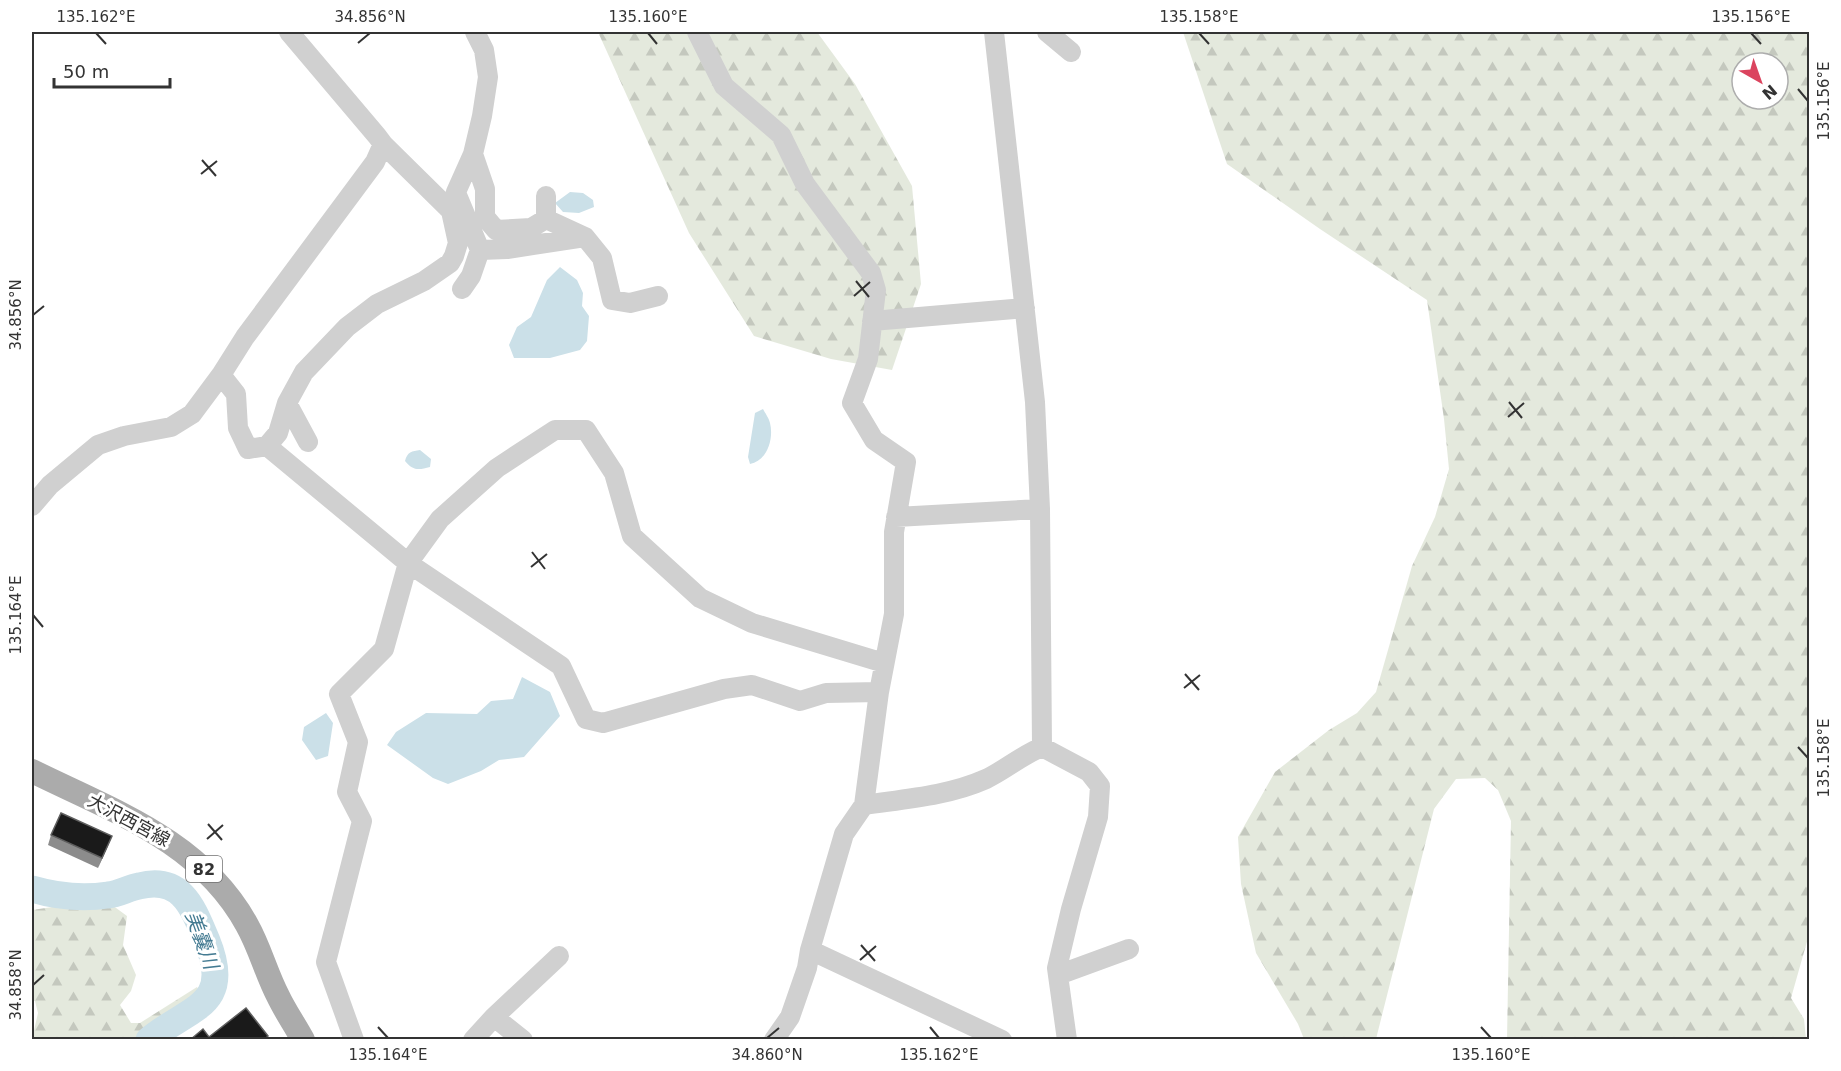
<svg xmlns="http://www.w3.org/2000/svg" width="1841" height="1071" font-family="'DejaVu Sans','Noto Sans JP',sans-serif">
	<style>
		.forest { fill: url(#forest-firs); fill-rule: evenodd }
		.water { fill: #cbe0e8 }
		.lines { fill: none; stroke-linecap: round; stroke-linejoin: round }
		.river { stroke: #cbe0e8; stroke-width: 27 }
		.minor { stroke: #d0d0d0; stroke-width: 20 }
		.major { stroke: #ababab; stroke-width: 24 }
		.wall { fill: #8c8c8c }
		.shaded-wall { fill: #5f5f5f }
		.building { fill: #1a1a1a; stroke: #5f5f5f; stroke-width: 1.5 }
		.ticks { fill: none; stroke: #333; stroke-width: 2 }
		.labels { text-anchor: middle; dominant-baseline: central; stroke-width: 6; stroke-linejoin: round; paint-order: stroke }
		.shield { fill: #fff; stroke: #707070; stroke-width: 1.5 }
		.shield-label { font-size: 16px; font-weight: bold; fill: #333 }
		.street-label { font-size: 18px; fill: #333; stroke: #fff }
		.water-label { font-size: 20px; font-style: italic; fill: #447b92; stroke: #fff }
		.neatline { fill: none; stroke: #333; stroke-width: 2 }
		.ticks-label { font-size: 15px; text-anchor: middle; fill: #333 }
	</style>
	<defs>
		<pattern id="forest-firs" width="22" height="20" patternUnits="userSpaceOnUse" patternTransform="scale(1.5)"><rect width="22" height="20" fill="#e4e9dd"/><path d="M5 1l3.5 6h-7zM16 11l3.5 6h-7z" fill="#c4c8be"/></pattern>
	</defs>
	<rect width="100%" height="100%" fill="#fff"/>
	<path class="forest" d="M598,32H817L855,84L912,186L921,284L892,370L831,359L754,336L689,233Z
		M1183,32H1809L1810,931L1791,998L1804,1019L1806,1039H1507L1511,821L1498,790L1485,778L1456,779L1434,809L1376,1039H1304L1298,1024L1256,953L1241,884L1238,837L1275,772L1329,730L1357,713L1376,692L1412,566L1435,517L1449,469L1444,419L1427,300L1320,229L1227,164ZM1742,63H1778V99H1742Z
		M112,905L127,916L123,945L136,975L131,991L120,1005L131,1023H140L197,987L202,996L182,1012L159,1024L140,1039H32L38,1013L35,1001H32V910L59,906Z"/>
	<path class="water" d="M570,192L583,193L593,200L594,207L579,213L563,212L555,203Z
		M560,267L577,280L583,293L582,306L589,316L587,341L580,350L550,358H514L509,345L517,327L531,317L547,280Z
		M763,409C765,413 769,418 770,423C774,439 767,461 750,464L748,457L755,413Z
		M420,450L431,459L430,467C419,470 413,471 405,461C407,452 412,451 420,450Z
		M522,677L550,692L560,716L524,757L499,760L481,771L448,784L433,778L387,745L396,732L426,713L477,714L491,701L513,699Z
		M326,713L333,723L328,756L316,760L302,740L304,727Z"/>
	<g class="lines">
		<path class="river" d="M32,889C56,896 82,899 108,895C119,894 128,888 139,886C182,875 193,908 207,941C234,1007 188,1007 149,1040"/>
		<path class="minor" d="M697,32L724,86L781,135L805,184L871,273L876,290L868,359L852,403L874,440L906,462L894,532V614L879,692L864,805
			M1047,32L1071,52
			M383,144L451,211
			M473,154L485,189V217L496,230L531,228L546,219L585,237
			M457,195L480,250
			M546,196V219
			M462,289L471,276L480,250L507,249L585,237L602,258L612,300L630,303L658,296
			M872,321L1025,308
			M221,375L236,394L238,428L248,449L267,446L278,433L287,403L304,372L347,327L377,304L424,281L450,263L454,256L458,243L451,211L456,192L473,154L482,116L488,77L484,50L475,32
			M287,403L308,442
			M267,446L408,563L561,666L586,719L603,723L724,689L752,685L800,701L826,693L879,692
			M32,506L50,485L98,445L124,436L171,427L192,414L221,375L245,337L375,162L383,144L377,136L289,32
			M896,517L1040,509
			M1042,747L1089,772L1100,786L1098,817L1071,909L1057,968L1067,1040
			M810,950L1002,1040
			M1058,975L1129,949
			M494,1017L523,1040
			M354,1040L326,962L362,821L347,792L358,742L339,694L384,649L408,563L440,519L497,468L555,430H586L614,473L632,536L700,598L752,623L884,663
			M473,1040L494,1017L559,956
			M774,1040L790,1017L807,968L810,950L844,834L864,805C904,799 948,796 986,779C1005,770 1022,755 1042,747L1040,509L1035,402L994,32"/>
		<path class="major" d="M32,771C113,811 201,841 247,925C260,948 266,973 278,996C285,1011 295,1025 303,1040"/>
	</g>
	<path class="wall" d="M51,835L112,836L98,868L48,845Z"/>
	<path class="shaded-wall" d="M112,836L108,846L98,868L102,858Z"/>
	<path class="building" d="M61,813L112,836L102,858L51,835Z
		M246,1008L268,1036L264,1040H190L203,1029L209,1037Z"/>
	<path class="ticks" d="M96,33L106,44M648,33L657,44M1199,33L1209,44M1751,33L1761,44M358,43L370,33M1798,89L1808,101M202,160L216,176M201,174L217,161M856,281L869,297M854,296L870,282M33,315L44,306M1509,402L1522,418M1508,417L1524,403M532,552L545,569M531,567L547,554M33,615L43,627M1185,674L1199,690M1184,688L1200,675M1798,747L1808,758M208,824L222,840M207,839L223,825M861,945L875,961M860,960L876,946M33,985L44,975M378,1027L388,1038M930,1027L939,1038M1481,1027L1491,1038M767,1038L779,1028"/>
	<g class="labels">
		<rect class="shield" x="186" y="856" width="36" height="26" rx="4.5"/>
		<g class="shield-label">
			<text x="204" y="869">82</text>
		</g>
		<g class="street-label">
			<text transform="translate(129 820) rotate(28)">大沢西宮線</text>
		</g>
		<g class="water-label">
			<text transform="translate(202 940) rotate(70)">美嚢川</text>
		</g>
	</g>
	<rect width="1841" height="1071" fill="none" stroke="#ffffff" stroke-width="66"/>
	<g transform="translate(1760 81) rotate(140)"><circle r="28" fill="#ffffff" stroke="#adadad" stroke-width="1.5"/>
	<path d="M0-4.5L10 22L0 15L-10 22Z" fill="#db445e"/>
	<text y="-9" font-size="16" font-weight="bold" text-anchor="middle" fill="#333333">N</text>
	</g>
	<path d="M54 78v9h116v-9" fill="none" stroke="#333333" stroke-width="3"/>
	<text x="63" y="78" font-size="18" fill="#333333" stroke="#ffffff" stroke-width="4.5" paint-order="stroke">50 m</text>
	<rect x="33" y="33" width="1775" height="1005" class="neatline"/>
	<g class="ticks-label">
		<text x="96" y="22">135.162°E</text>
		<text x="370" y="22">34.856°N</text>
		<text x="648" y="22">135.160°E</text>
		<text x="1199" y="22">135.158°E</text>
		<text x="1751" y="22">135.156°E</text>
		<text transform="translate(1824 101) rotate(-90)" y="5">135.156°E</text>
		<text transform="translate(16 315) rotate(-90)" y="5">34.856°N</text>
		<text transform="translate(16 615) rotate(-90)" y="5">135.164°E</text>
		<text transform="translate(1824 758) rotate(-90)" y="5">135.158°E</text>
		<text transform="translate(16 985) rotate(-90)" y="5">34.858°N</text>
		<text x="388" y="1060">135.164°E</text>
		<text x="767" y="1060">34.860°N</text>
		<text x="939" y="1060">135.162°E</text>
		<text x="1491" y="1060">135.160°E</text>
	</g>
</svg>
